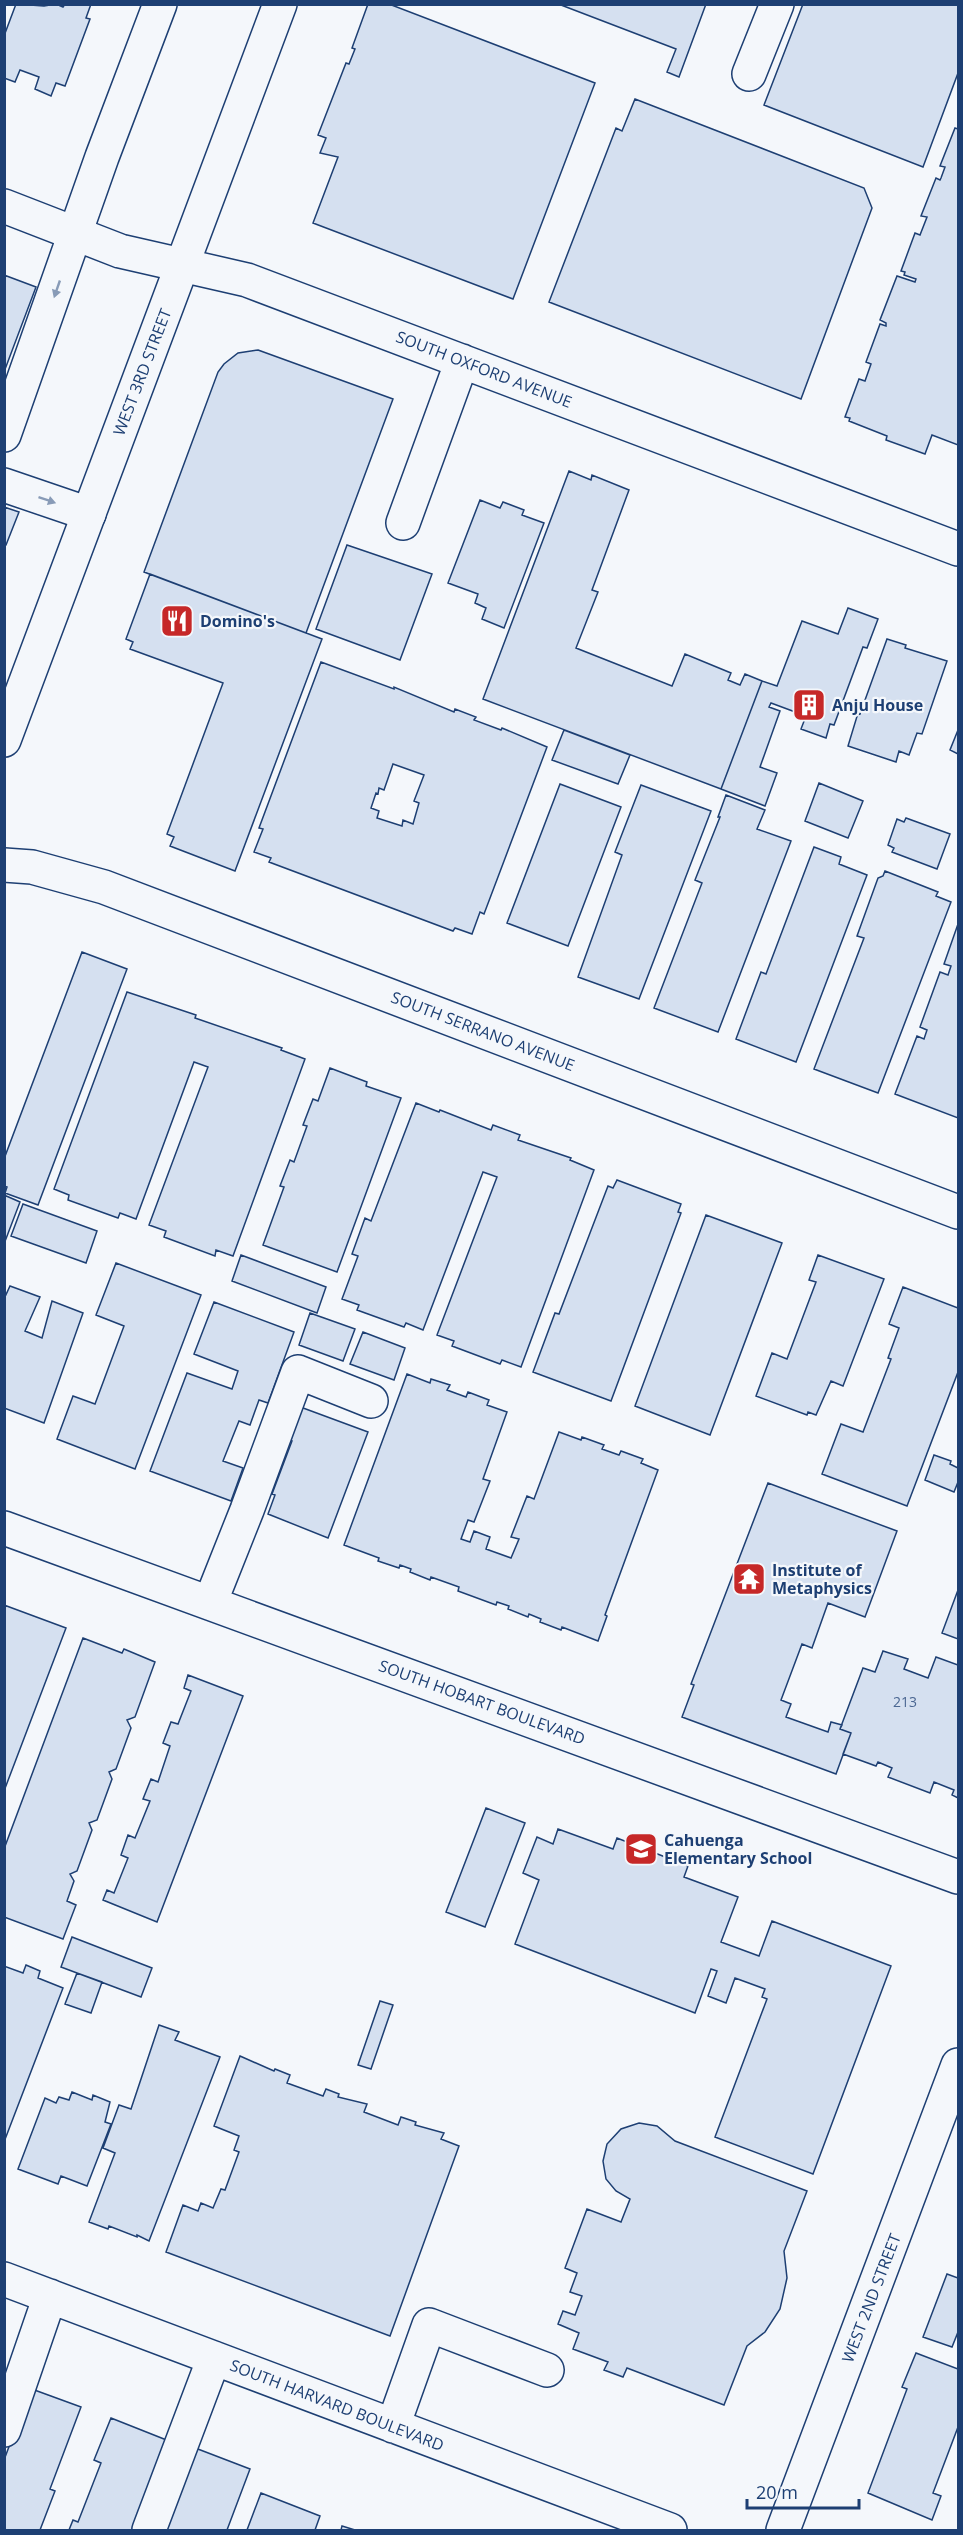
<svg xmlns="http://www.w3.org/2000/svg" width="963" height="2535" font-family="'Open Sans',sans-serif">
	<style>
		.building { fill: #d5e0f0; stroke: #1d3f73; stroke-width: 1.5; fill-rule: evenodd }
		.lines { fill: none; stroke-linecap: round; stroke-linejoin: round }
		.minor-casing { stroke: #1d3f73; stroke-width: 36 }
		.major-casing { stroke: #1d3f73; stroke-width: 36 }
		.minor { stroke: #f4f7fb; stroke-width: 33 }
		.major { stroke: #f4f7fb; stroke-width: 33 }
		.oneway { fill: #889bb7 }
		.labels { text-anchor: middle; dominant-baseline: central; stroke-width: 4.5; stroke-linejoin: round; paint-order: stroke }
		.number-label { font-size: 14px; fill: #4b6792 }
		.street-label { font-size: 16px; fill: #1d3f73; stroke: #f4f7fb }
		.poi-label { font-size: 16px; font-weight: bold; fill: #1d3f73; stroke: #f4f7fb; text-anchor: start }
	</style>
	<rect width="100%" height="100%" fill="#f4f7fb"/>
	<path class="building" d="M16,4L44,6L56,4L63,7L65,4H91L86,18L90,19L65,86L56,83L51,96L35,89L39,77L20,70L15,82L4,78V36Z
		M368,4H389L595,83L513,299L313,223L338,157L320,153L326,138L318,135L346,63L349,64L355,49L352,48Z
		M706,4L679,77L667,72L676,49L561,5Z
		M803,4H958V73L923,167L764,105Z
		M635,99L864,188L872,208L801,399L549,302L616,128L622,131Z
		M955,128L958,129V445L932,435L925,454L886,440L887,436L849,421L850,418L845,417L859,379L865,381L871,364L866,362L880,324L886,326V323L880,320L897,276L915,282L916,279L904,275L905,272L901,271L915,233L920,235L927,217L921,216L936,178L940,180L941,178L945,167L940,166Z
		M4,275L36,287L4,372Z
		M258,350L393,399L306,633L144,572L218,372L224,364L238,353Z
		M569,471L591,480L592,475L629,490L592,590L598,592L576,648L672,686L685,654L731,673L728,680L740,685L745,674L762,681L721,789L483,699Z
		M480,500L500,508L503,502L524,510L522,515L544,523L504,628L482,619L486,608L475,603L478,594L448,583Z
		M4,507L19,512L6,545H4Z
		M347,545L432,574L400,660L316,629Z
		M150,574L322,639L235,871L170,846L174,837L167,834L223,683L130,649L133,642L126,639Z
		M848,608L878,619L867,648L863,647L834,725L830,724L826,738L801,729L806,716L771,703L769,707L780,711L760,767L777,773L765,806L721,789L762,681L777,686L802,621L838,634Z
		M887,639L906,645L905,648L947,661L922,734L917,733L909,755L899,751L896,762L848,746L858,713L860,714Z
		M321,662L394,689V687L454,712L455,709L476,717L474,720L501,730L502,728L547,747L484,914L480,912L472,934L455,928L453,931L269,862L271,858L254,852L263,829L259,828ZM393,764L424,775L414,801L419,803L413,824L403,820L402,826L377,818L379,811L371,808L376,793L378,794L379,788L384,790Z
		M564,730L630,755L618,784L552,760Z
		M958,730V754L950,750Z
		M819,783L863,801L848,838L805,821Z
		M560,784L621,807L568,946L507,923Z
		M641,785L711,811L639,999L578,977L622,855L615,852Z
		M726,795L765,810L757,829L791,841L718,1032L654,1008L702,883L695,880L720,817H718Z
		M906,818L950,834L937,869L892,852L894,848L888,845L897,819L904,822Z
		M814,847L841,857L839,864L867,875L796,1062L736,1039L761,972L766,974Z
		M885,871L938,892L936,896L951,902L878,1093L814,1069L864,938L857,936L878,878L883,876Z
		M958,924V1118L895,1094L917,1036L924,1039L927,1030L920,1027L940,972L948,975L951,966L944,964Z
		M82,952L127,969L38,1205L5,1193L7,1187L4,1186V1159Z
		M127,992L196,1015L195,1018L282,1048L281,1050L305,1059L233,1256L216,1250L215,1256L164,1237L166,1231L149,1225L208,1067L194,1062L136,1219L120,1213L118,1218L68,1200L69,1195L54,1189Z
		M330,1068L367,1082L366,1086L401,1098L337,1272L263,1245L284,1187L280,1186L290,1160L294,1162L307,1126L303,1125L313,1099L318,1101Z
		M416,1103L439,1112L440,1110L491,1130L493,1125L520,1135L518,1140L571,1158L570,1160L594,1170L521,1367L502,1360L500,1364L452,1346L454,1341L437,1335L497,1177L483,1172L423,1330L406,1323L404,1327L357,1310L359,1305L342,1299L358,1256L352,1254L365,1218L371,1221Z
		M617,1180L681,1204L678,1212L681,1213L611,1401L533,1372L555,1313L559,1314L608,1186L613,1188Z
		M4,1195L20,1202L4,1244Z
		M23,1204L97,1231L86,1263L11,1236Z
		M706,1215L782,1243L710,1435L635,1406Z
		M241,1255L326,1287L317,1313L232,1281Z
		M818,1255L884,1279L843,1386L831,1381L816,1415L808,1412L807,1415L756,1396L772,1353L787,1359L816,1282L809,1280Z
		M116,1263L201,1295L135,1469L57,1439L73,1396L95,1404L124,1326L96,1315Z
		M10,1286L40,1297L25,1331L42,1338L52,1301L83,1313L44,1423L4,1408V1299Z
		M903,1287L958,1308V1372L907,1506L822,1474L841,1424L863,1432L891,1359L888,1358L899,1328L889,1324Z
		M214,1302L294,1332L268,1403L259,1400L250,1425L239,1421L223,1461L243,1468L231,1501L150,1471L187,1373L232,1389L238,1371L194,1354Z
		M310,1313L355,1329L343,1361L299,1345Z
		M363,1332L405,1348L394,1380L350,1364Z
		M407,1374L430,1383L431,1379L450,1385L447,1390L466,1397L468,1392L489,1400L487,1405L507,1412L483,1479L490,1481L474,1522L468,1520L461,1539L470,1542L474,1531L490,1537L486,1549L511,1558L519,1539L511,1537L527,1496L534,1499L559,1432L581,1440L582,1437L604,1445L602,1449L619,1455L621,1451L643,1459L641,1463L658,1470L605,1615L607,1616L598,1641L562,1627L561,1630L540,1622L541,1619L529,1614L528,1617L508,1609L509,1606L497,1602L496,1605L458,1591L459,1587L431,1577L430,1580L410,1572L411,1569L400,1565L399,1568L378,1561L379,1558L344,1545Z
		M295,1405L368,1432L328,1538L268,1514L275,1495L272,1494L292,1441L283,1437Z
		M934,1455L951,1461L950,1464L958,1468V1482L954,1492L925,1480Z
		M768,1483L897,1531L865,1617L828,1603L812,1648L802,1644L781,1700L791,1704L786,1717L828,1732L831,1722L842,1725L840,1729L851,1733L836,1774L682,1717L694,1685L691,1684Z
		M958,1590V1639L942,1633Z
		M4,1605L66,1628L4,1791Z
		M83,1638L122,1653L124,1649L155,1662L135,1717L127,1720L131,1728L116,1769L109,1772L112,1779L97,1820L89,1823L92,1830L77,1871L70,1874L74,1881L67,1901L76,1905L63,1939L4,1917V1849Z
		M883,1651L908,1659L904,1669L928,1678L936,1657L958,1665V1798L952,1795L954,1790L934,1782L930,1793L888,1777L892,1768L878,1762L876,1766L843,1754L851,1733L840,1729L863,1668L875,1672Z
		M188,1675L243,1696L157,1922L103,1900L107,1890L114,1893L128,1858L121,1855L128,1835L135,1838L150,1801L143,1799L151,1779L158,1782L170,1746L163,1743L171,1722L178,1724L191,1691L184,1688Z
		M486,1808L525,1823L485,1927L446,1912Z
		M558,1829L613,1849L617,1838L688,1866L684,1877L738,1897L721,1942L759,1956L772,1921L891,1966L813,2174L715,2137L767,1999L762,1997L765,1989L735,1978L726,2003L708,1996L717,1971L711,1969L695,2013L515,1944L539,1880L523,1873L537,1837L553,1844Z
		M72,1937L152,1968L141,1997L61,1967Z
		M26,1965L40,1971L38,1978L63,1988L4,2142V1966L23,1973Z
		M77,1973L102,1982L91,2013L65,2004Z
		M380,2001L393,2005L371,2069L358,2065Z
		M159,2025L179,2032L175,2040L220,2057L149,2241L137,2235V2237L109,2226L108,2229L89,2222L115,2153L103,2148L119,2105L131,2109Z
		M240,2056L274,2071L275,2069L290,2075L287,2083L323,2096L326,2089L339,2094L338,2097L367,2104L364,2112L398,2125L401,2117L416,2122L415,2125L444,2133L441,2139L459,2146L390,2336L166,2252L183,2205L198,2211L201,2203L213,2208L221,2189L225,2190L239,2152L234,2150L239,2136L214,2126Z
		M72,2092L92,2100L93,2095L110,2102L105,2122L111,2124L87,2186L61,2176L58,2184L18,2169L45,2098L56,2103L59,2097L69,2100Z
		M639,2123L657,2126L675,2141L807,2191L784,2251L787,2278L780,2309L765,2332L747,2346L724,2405L627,2368L623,2377L604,2370L608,2362L573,2349L579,2333L558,2324L563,2311L575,2315L582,2296L570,2292L577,2273L565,2268L587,2209L621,2222L630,2199L616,2191L606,2179L603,2161L607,2144L621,2129Z
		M947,2274L958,2278V2332L952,2347L923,2337Z
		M916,2353L958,2369V2427L933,2493L941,2496L932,2520L868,2493L907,2389L902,2387Z
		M29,2388L81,2407L50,2489L55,2491L40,2530H4V2460L28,2396Z
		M111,2418L169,2441L134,2530H69L73,2520L78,2522L101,2463L94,2460Z
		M190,2446L250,2469L227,2530H166Z
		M261,2493L320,2516L315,2530H247Z
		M342,2526L355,2530H341Z"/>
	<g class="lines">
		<defs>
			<path id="minor" d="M749,74L777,4
				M4,206L120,251L247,280L958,549
				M4,435L102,157L160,4
				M4,485L89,514
				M403,523L462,361
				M4,865L32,867L104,887L958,1212
				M4,1528L958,1877
				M210,1603L247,1510L298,1372L371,1401
				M4,2279L670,2530
				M393,2426L429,2325L547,2370
				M4,2430L50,2296
				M149,2530L214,2358
				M783,2530L958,2065"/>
			<path id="major" d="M4,740L280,4"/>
		</defs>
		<use href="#minor" class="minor-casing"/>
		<use href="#major" class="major-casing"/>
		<use href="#minor" class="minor"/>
		<use href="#major" class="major"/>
	</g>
	<defs><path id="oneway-solid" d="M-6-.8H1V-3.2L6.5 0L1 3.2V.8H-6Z" transform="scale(1.5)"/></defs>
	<g class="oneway">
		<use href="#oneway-solid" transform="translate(57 289) rotate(109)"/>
		<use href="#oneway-solid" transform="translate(47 500) rotate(19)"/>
	</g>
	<defs>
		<symbol id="restaurant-square" viewBox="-11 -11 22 22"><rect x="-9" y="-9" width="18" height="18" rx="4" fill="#c62828" stroke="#f4f7fb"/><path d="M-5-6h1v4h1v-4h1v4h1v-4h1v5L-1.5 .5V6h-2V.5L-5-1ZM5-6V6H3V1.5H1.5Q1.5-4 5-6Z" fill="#fff"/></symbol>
		<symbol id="building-square" viewBox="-11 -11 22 22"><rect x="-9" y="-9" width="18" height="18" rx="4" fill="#c62828" stroke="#f4f7fb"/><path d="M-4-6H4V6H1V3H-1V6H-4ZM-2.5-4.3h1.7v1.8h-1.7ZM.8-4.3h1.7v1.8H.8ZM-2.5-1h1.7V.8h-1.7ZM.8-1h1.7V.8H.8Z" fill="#fff"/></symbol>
		<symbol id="temple-square" viewBox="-11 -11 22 22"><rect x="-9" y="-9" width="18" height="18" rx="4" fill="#c62828" stroke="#f4f7fb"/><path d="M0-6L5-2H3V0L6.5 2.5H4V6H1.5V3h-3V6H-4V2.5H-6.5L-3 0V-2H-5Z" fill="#fff"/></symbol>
		<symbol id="school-square" viewBox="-11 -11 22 22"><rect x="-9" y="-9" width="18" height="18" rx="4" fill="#c62828" stroke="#f4f7fb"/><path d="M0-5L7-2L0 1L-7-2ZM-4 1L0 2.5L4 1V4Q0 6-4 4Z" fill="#fff"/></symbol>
	</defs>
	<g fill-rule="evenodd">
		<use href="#restaurant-square" x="158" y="602" width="38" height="38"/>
		<use href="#building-square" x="790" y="686" width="38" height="38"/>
		<use href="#temple-square" x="730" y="1560" width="38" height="38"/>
		<use href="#school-square" x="622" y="1830" width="38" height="38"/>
	</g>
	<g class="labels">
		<g class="number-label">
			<text x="905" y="1701">213</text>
		</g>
		<g class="street-label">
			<text transform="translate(484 369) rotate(21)">SOUTH OXFORD AVENUE</text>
			<text transform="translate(142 372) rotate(-69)">WEST 3RD STREET</text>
			<text transform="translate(483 1031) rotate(21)">SOUTH SERRANO AVENUE</text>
			<text transform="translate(482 1702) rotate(20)">SOUTH HOBART BOULEVARD</text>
			<text transform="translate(871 2298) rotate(-69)">WEST 2ND STREET</text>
			<text transform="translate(337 2405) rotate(21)">SOUTH HARVARD BOULEVARD</text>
		</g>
		<g class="poi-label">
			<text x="200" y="621">Domino's</text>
			<text x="832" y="705">Anju House</text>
			<text x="772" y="1570">Institute of<tspan x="772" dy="18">Metaphysics</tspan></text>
			<text x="664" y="1840">Cahuenga<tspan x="664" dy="18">Elementary School</tspan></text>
		</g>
	</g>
	<rect width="963" height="2535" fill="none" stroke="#1d3f73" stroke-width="12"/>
	<path d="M747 2499v9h112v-9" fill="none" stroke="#1d3f73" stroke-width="3"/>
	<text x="756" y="2499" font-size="18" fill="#1d3f73" stroke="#f4f7fb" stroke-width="4.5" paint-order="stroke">20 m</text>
</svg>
